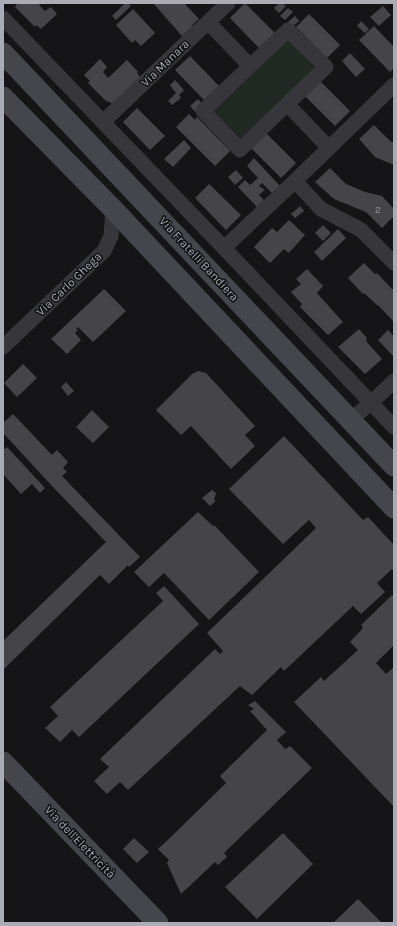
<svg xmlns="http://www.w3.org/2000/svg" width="397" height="926" font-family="Karla,sans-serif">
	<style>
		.green { fill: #222823 }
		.building { fill: #454549 }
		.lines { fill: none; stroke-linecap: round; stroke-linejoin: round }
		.street { stroke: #37373b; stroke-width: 15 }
		.secondary { stroke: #45464b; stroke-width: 21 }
		.labels { text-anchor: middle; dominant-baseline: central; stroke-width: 3; stroke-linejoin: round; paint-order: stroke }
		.number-label { font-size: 10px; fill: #90929a }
		.street-label { font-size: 12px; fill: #a9abb5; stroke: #101012 }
	</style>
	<rect width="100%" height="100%" fill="#151517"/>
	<path class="green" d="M290,38L317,66L239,141L212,113Z"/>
	<path class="building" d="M16,3H41L39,5L45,11L51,7L57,14L41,29L36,25L35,27L15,7L17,4Z
		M125,3H128L131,6L116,20L112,16Z
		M153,3H184L199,19L192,25L193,26L182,36Z
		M245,3L275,33L259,48L230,18Z
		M279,3H282L286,6L279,13L274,8Z
		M383,6L391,15L379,26L370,17Z
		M288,8L293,12L285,20L280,16Z
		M133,9L155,33L141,46L135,40L132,43L116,25Z
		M309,14L340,45L327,58L296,27Z
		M295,16L299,21L292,27L288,22Z
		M361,21L369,29L365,33L357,26Z
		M374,26L394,47V68L390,72L359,40Z
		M350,53L365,69L356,77L342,61Z
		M190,56L219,86L204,100L175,70Z
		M100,59L107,67L103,72L108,78L127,60L138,72L137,73L141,79L114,105L108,101L107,102L88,83L90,81L84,75Z
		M175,80L184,90L179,95L181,98L172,105L168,101L176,93L170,85Z
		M320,81L350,111L335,126L305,96Z
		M198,99L206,108L198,115L190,106Z
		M137,108L165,136L150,150L123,122Z
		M189,114L195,120L197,117L230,151L215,166L176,127Z
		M374,125L390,141L394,143V165L375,157L359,139Z
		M266,133L296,163L281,178L251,148Z
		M184,140L191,148L173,167L164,159Z
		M254,158L280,186L272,193L262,183L259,186L265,190L259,195L264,200L257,207L238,187L245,180L250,185L258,178L247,166Z
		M330,168L346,184L365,192L382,196L394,209V216L382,228L366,212L334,199L315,182Z
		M236,170L243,178L235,185L228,177Z
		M209,184L241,215L226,230L195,198Z
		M300,206L304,211L295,218L291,214Z
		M289,220L305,235L289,253L284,249L270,263L254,247L272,228L277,232Z
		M323,225L331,233L323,241L315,233Z
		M338,229L346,238L322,261L314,252Z
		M364,263L375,274L377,273L392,289L394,288V322L378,305V306L364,293L363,294L348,278Z
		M307,269L323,286L317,293L343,322L328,335L300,307L302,304L291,292L301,284L296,279Z
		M104,289L126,311L93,342L78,327L76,329L78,330L75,333L81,340L67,354L51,339Z
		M359,329L367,338L366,341L382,359L365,374L338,347Z
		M388,330L394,337V357L378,340Z
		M23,364L37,378L17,397L4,383Z
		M198,371L206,373L255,426L245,435L255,446L231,469L191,426L181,435L156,410L192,374Z
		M66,382L74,391L68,396L61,387Z
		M92,410L109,427L93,443L76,427Z
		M13,414L52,455L57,450L68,462L63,468L67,472L62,476L140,557L129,567L128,565L109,584L100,575L3,670V641L106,542L52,486L3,433V423Z
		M284,436L363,520L368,517L394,545V571L392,569L377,583L385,592L361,614L353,606L284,671L281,667L252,695L240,686L128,790L120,782L107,794L94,781L109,767L100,759L215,649L220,654L223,651L207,633L316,528L309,520L283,544L229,489Z
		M7,447L45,488L40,493L32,484L21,494L3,474V456L5,455L3,453V450Z
		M212,490L216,493L214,500L216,501L210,506L202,498Z
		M198,512L213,526L214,525L259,572L209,620L164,573L149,587L134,572Z
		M164,586L199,624L79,737L72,730L60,742L45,728L58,716L50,707L163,601L156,593Z
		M392,595L394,597V645L376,663L386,674L394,667V807L294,702L321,677L324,681L358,650L350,642L363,628L361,625Z
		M255,701L286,732L277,740L285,749L290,746L312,768L224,853L227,857L218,865L215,862L181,894L167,863L169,860L158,849L174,834L226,783L220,776L267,730L250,711L254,709L248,705Z
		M283,833L313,864L257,919L225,887Z
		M134,838L149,852L137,863L123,849Z
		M358,899L382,923H333Z"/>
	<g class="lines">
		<path class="street" d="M3,18L224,248L394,427
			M208,22L250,66
			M287,104L240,150L203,111L288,30L326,67L287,104L329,148
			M103,122L228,3
			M295,181L321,209L361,230L394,263
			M224,248L295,181L394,85
			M3,347L104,251L111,236L113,209
			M350,420L371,403L394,381"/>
		<path class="secondary" d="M3,53L394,466
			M3,97L113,209L394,508
			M3,762L158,923"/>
	</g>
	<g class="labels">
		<g class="number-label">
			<text x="378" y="210">2</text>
		</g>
		<g class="street-label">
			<text transform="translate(165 63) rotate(-44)">Via Manara</text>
			<text transform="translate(199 259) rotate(47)">Via Fratelli Bandiera</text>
			<text transform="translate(69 284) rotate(-44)">Via Carlo Ghega</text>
			<text transform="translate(80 842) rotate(46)">Via dell'Elettricità</text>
		</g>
	</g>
	<rect width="397" height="926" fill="none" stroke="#a9abb5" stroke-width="8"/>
</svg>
